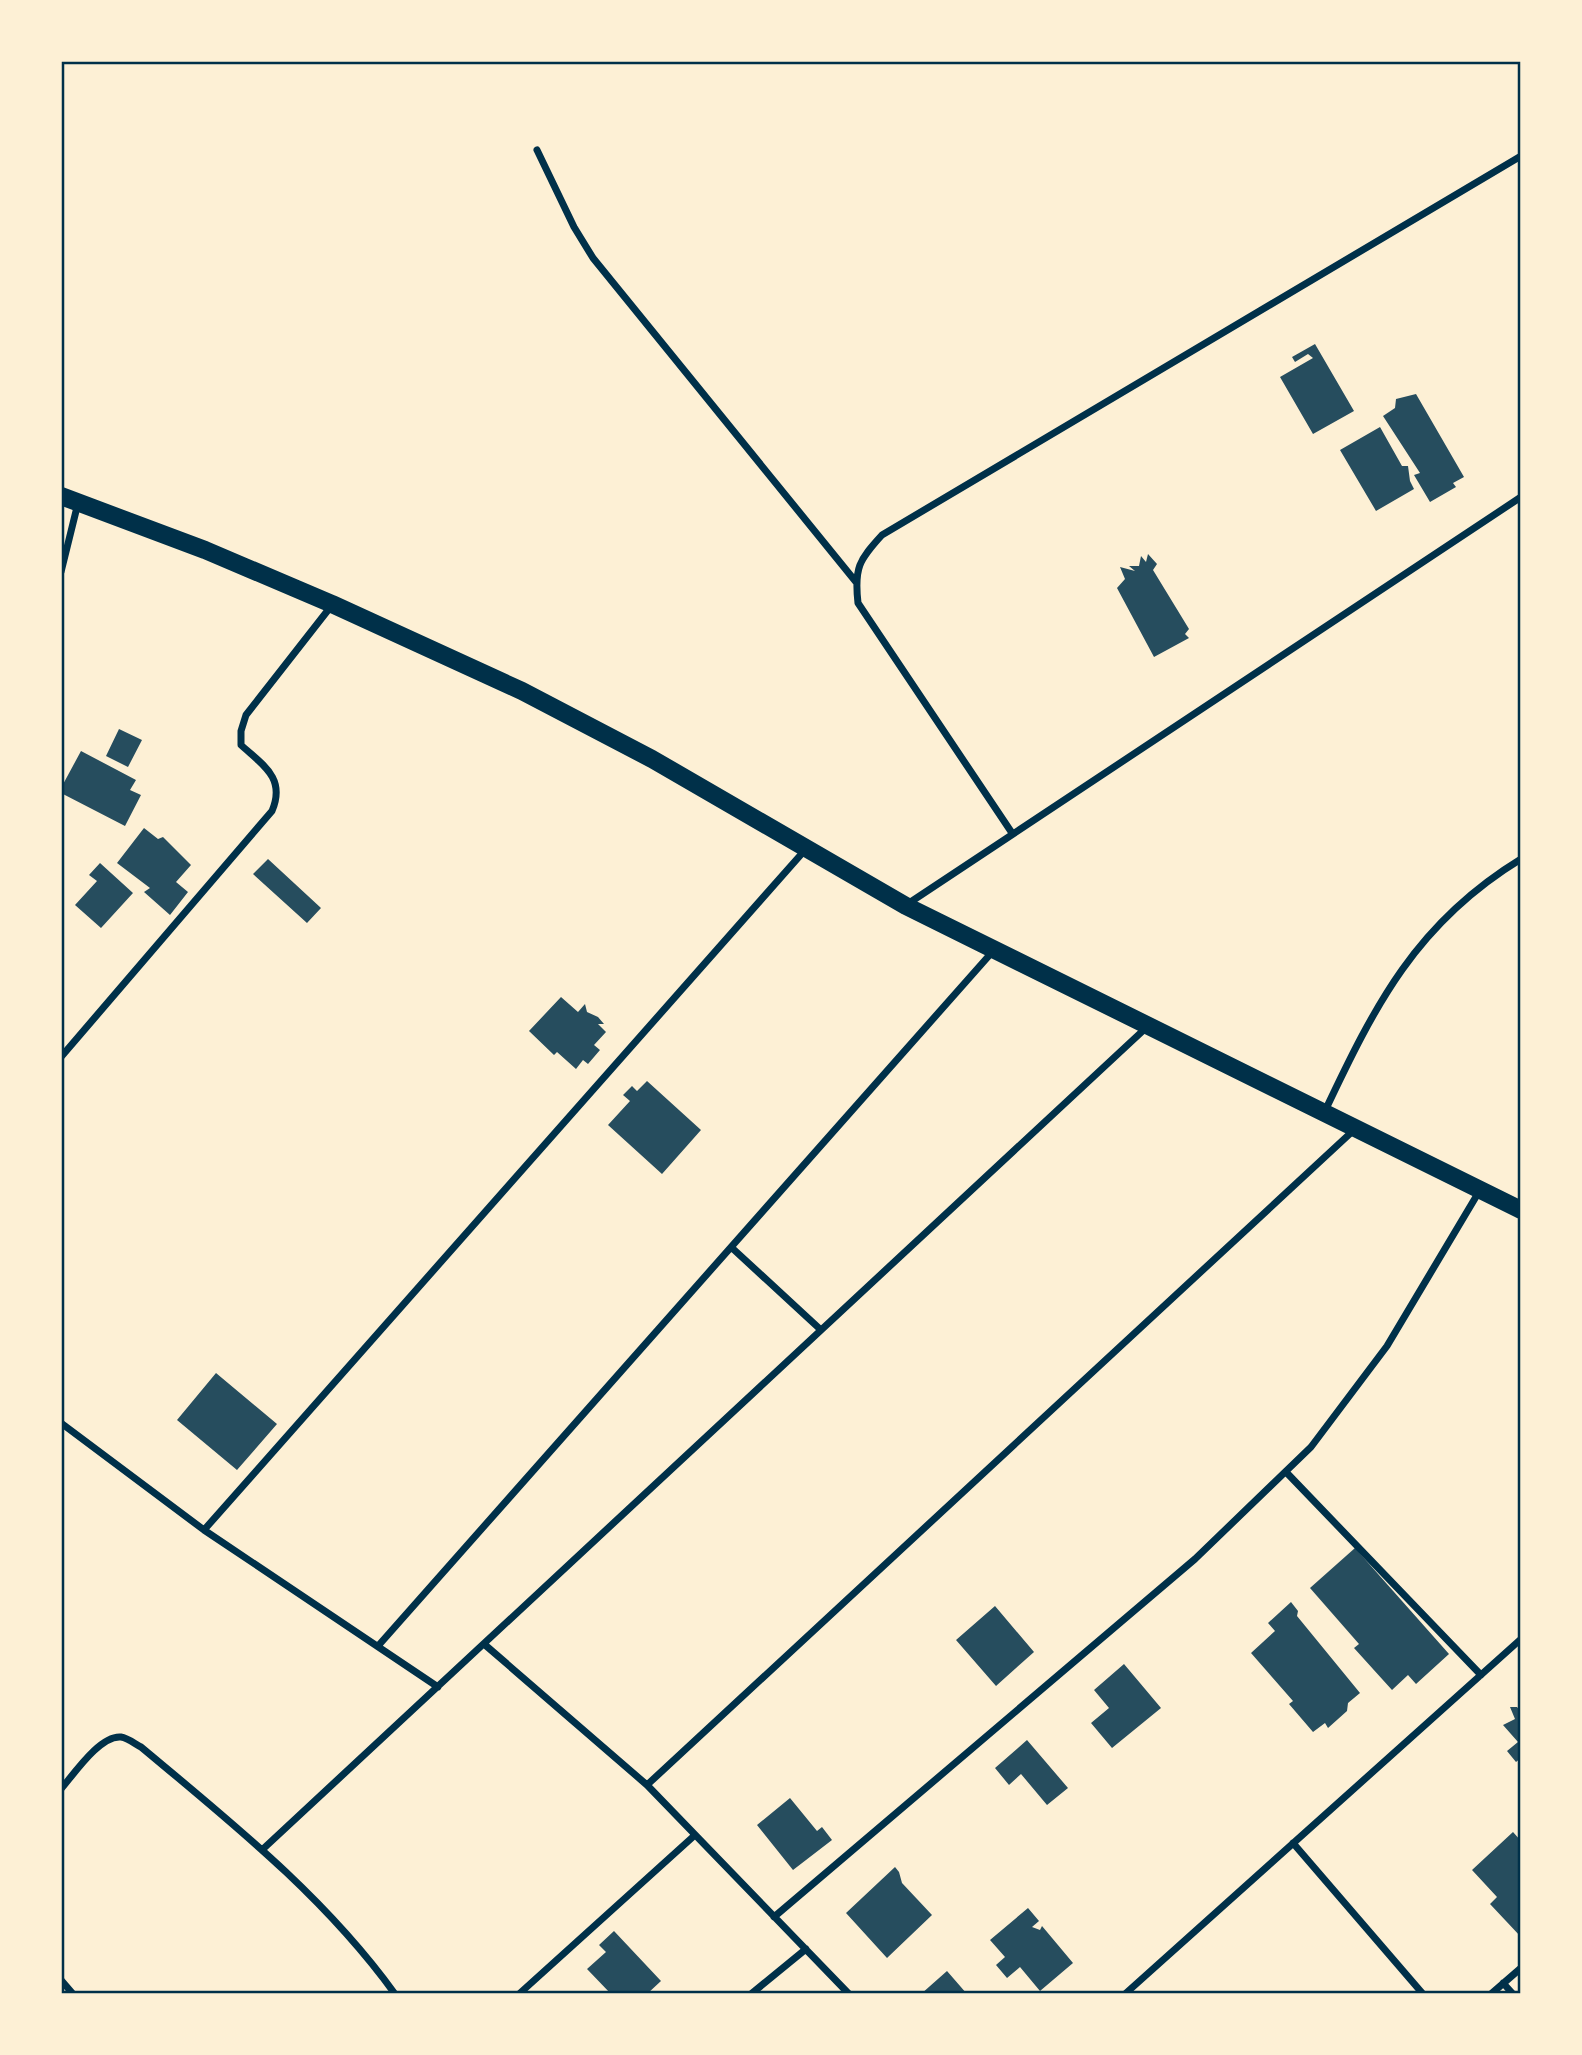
<svg xmlns="http://www.w3.org/2000/svg" width="1582" height="2055" font-family="'Times New Roman',serif">
	<style>
		.building { fill: #264d5e }
		.lines { fill: none; stroke-linecap: round; stroke-linejoin: round }
		.minor { stroke: #003049; stroke-width: 7 }
		.primary { stroke: #003049; stroke-width: 18 }
		.neatline { fill: none; stroke: #003049; stroke-width: 2.5 }
	</style>
	<rect width="100%" height="100%" fill="#fdf0d5"/>
	<path class="building" d="M1315,344L1354,411L1313,434L1280,377L1313,358L1308,354L1295,362L1292,357Z
		M1416,394L1464,477L1453,483L1456,487L1430,502L1414,475L1420,473L1383,416L1395,408L1396,399Z
		M1380,427L1402,466H1408L1410,481L1414,489L1376,511L1340,450Z
		M1148,554L1157,564L1153,570L1189,629L1185,634L1189,638L1154,657L1117,588L1125,579L1120,567L1135,571L1129,566H1139L1141,556L1146,562Z
		M119,729L142,740L128,767L106,756Z
		M81,751L136,780L130,790L141,795L125,826L61,793V788Z
		M144,828L158,839L163,837L191,865L176,882L188,892L170,915L144,892L150,888L117,863Z
		M268,859L321,908L307,923L253,874Z
		M100,863L133,893L101,928L75,905L97,881L89,875Z
		M561,997L578,1012L585,1004L587,1012L598,1017L604,1024H598L606,1032L594,1045L600,1050L588,1064L583,1060L576,1069L557,1052L554,1055L529,1031Z
		M647,1081L701,1130L662,1174L608,1125L630,1101L623,1095L632,1086L637,1091Z
		M216,1373L277,1424L237,1470L177,1420Z
		M1355,1548L1449,1654L1416,1684L1408,1675L1392,1690L1354,1648L1359,1644L1310,1588Z
		M1291,1602L1298,1611L1297,1616L1360,1693L1348,1703L1347,1711L1328,1728L1325,1723L1313,1732L1289,1704L1293,1701L1251,1653L1275,1631L1268,1623Z
		M995,1606L1034,1652L996,1686L956,1640Z
		M1124,1664L1161,1708L1112,1748L1091,1723L1109,1708L1094,1690Z
		M1510,1707H1517L1521,1712V1758L1516,1762L1507,1751L1518,1742L1503,1725L1515,1719Z
		M1027,1740L1068,1788L1047,1805L1021,1774L1009,1785L995,1768Z
		M790,1798L817,1831L822,1827L832,1840L793,1870L757,1825Z
		M1513,1832L1521,1841V1937L1490,1904L1497,1897L1472,1870Z
		M895,1867L899,1872L902,1883L932,1915L887,1958L846,1913Z
		M1028,1908L1039,1921L1032,1927L1040,1930L1042,1926L1073,1963L1040,1991L1020,1967L1007,1978L996,1965L1005,1957L990,1940Z
		M614,1931L661,1981L647,1994H630L627,1991L623,1994H611L587,1969L606,1952L599,1945Z
		M947,1971L967,1994H921Z"/>
	<g class="lines">
		<path class="minor" d="M537,150L574,227L593,258L856,582
			M61,572L78,503
			M1012,833L858,603C854,568 859,560 882,535L1521,156
			M906,905L1521,497
			M61,1057L272,811C286,778 263,765 241,745V731L246,715L332,605
			M1324,1113C1375,1005 1416,923 1521,859
			M731,1247L821,1330
			M61,1423L204,1530L438,1687
			M1286,1472L1481,1675
			M204,1530L805,850
			M484,1644L647,1785L849,1994
			M378,1646L994,950
			M647,1785L1355,1129
			M61,1789C74,1774 100,1735 121,1737C128,1738 135,1744 141,1747C232,1823 325,1897 395,1994
			M1293,1843L1423,1994
			M263,1849L1148,1026
			M774,1917L1195,1559L1311,1447L1387,1346L1480,1190
			M61,1980L73,1994
			M1503,1983L1513,1994
			M519,1994L695,1835
			M751,1994L806,1949
			M1125,1994L1521,1639
			M1491,1994L1521,1968"/>
		<path class="primary" d="M61,496L205,550L332,604L522,691L652,759L906,906L1521,1210"/>
	</g>
	<rect width="1582" height="2055" fill="none" stroke="#fdf0d5" stroke-width="126"/>
	<rect x="63" y="63" width="1456" height="1929" class="neatline"/>
</svg>
